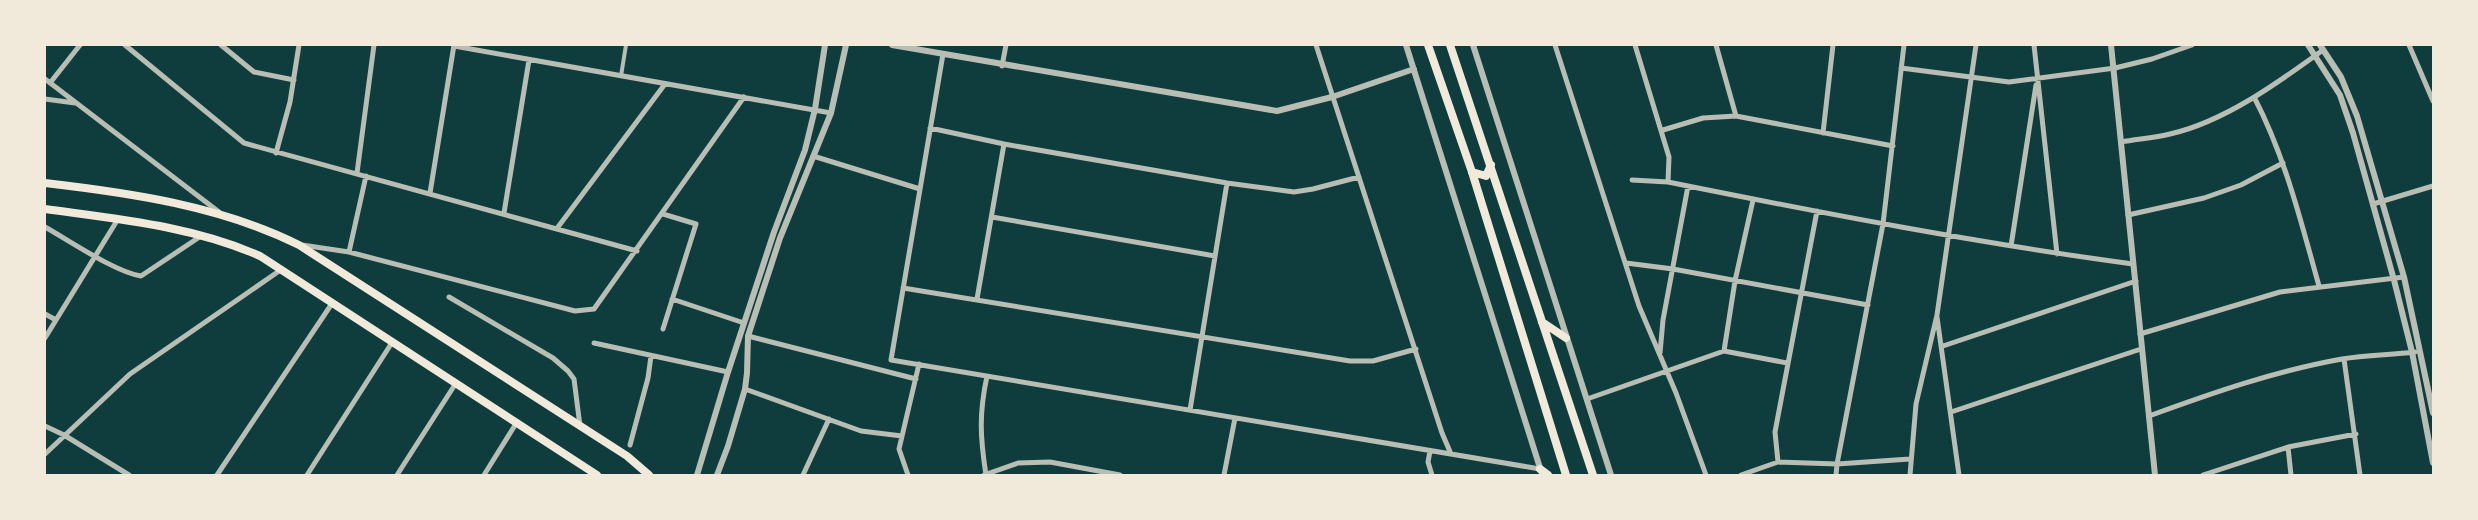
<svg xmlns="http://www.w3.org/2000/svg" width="2478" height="520" font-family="Karla,sans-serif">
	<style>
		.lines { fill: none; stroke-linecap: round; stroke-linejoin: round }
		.pedestrian { stroke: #b8beb3; stroke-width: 4 }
		.minor { stroke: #b8beb3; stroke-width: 5 }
		.tertiary { stroke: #b8beb3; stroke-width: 6 }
		.secondary { stroke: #f1e9da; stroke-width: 8 }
		.primary { stroke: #f1e9da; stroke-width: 8 }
	</style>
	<rect width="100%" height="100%" fill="#0f3d3e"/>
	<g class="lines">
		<path class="pedestrian" d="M621,76L626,45"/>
		<path class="minor" d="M125,45L244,143L637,251
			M221,45L254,72L294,80
			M1316,45L1442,433L1451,454
			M1555,45L1639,306L1676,393L1706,475
			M1635,45L1669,157L1668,182
			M1716,45L1736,116
			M2034,45L2057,254
			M2409,45L2433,101
			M454,46L831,113
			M943,54L891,360L1540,469
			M1002,66L1006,45
			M1901,68L2009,82L2115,68L2152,59L2192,45
			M45,79L219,212
			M50,83L80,45
			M2254,97C2285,156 2301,222 2319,286
			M45,99L75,103
			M930,128L1004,144L1227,183L1294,192L1313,189L1359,177
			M1663,130L1703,118L1736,116L1893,146
			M1823,133L1833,45
			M2121,142C2137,139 2154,138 2170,134C2224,122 2279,82 2323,50
			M276,153L290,102L299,45
			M813,156L920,189
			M357,173L374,45
			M1632,180L1668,182C1822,213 1977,243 2133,264
			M430,193L454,45
			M2373,204L2433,186
			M504,213L529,60
			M2128,215L2204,198L2241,185L2283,163
			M992,217L1215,256
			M45,227C70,241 115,272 141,276L201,236
			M558,227L665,84
			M302,245L349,252L575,311L594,309L744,97
			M2011,246L2036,85
			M349,252L366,176
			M1626,263L1673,269L1868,305
			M903,288L1350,361H1373L1416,349
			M449,297L553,358L568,371L574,379L580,426
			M672,299L744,323
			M977,299L1004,144
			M45,314L56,320
			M1937,317L1959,475
			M663,329L696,224L663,214
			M2140,334L2280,292L2404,277
			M748,336L916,379
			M45,338L118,219
			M594,343L728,372
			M1943,346L2136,281
			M1724,351L1735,281L1753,200
			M1660,353L1663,320L1688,186
			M2344,359L2360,475
			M745,389L861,431L902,436
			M1587,399L1724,351L1787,363
			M1190,410L1227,183
			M1951,412L2141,349
			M2149,416C2212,393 2275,371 2342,359C2366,355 2391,355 2415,352
			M45,426L64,435L129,475
			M630,445L648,378L651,356
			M2288,447L2291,475
			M1430,451L1428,462L1432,475
			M45,454L130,374L282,269
			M1778,462L1775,432L1817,211
			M217,475L333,302
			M307,475L393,341
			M397,475L456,383
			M484,475L517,422
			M803,475L829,419
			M908,475L899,449L919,364
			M984,475L1018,463L1050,462L1120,475
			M986,475C980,436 979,414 987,376
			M1224,475L1235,418
			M1741,475L1778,462L1837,464L1910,459
			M1836,475L1837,464L1883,224L1904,45
			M1910,475L1916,404L1937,315L1976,45
			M2203,475L2288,447L2356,434"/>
		<path class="tertiary" d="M892,45L1277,111L1332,97L1414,69
			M1406,45L1541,471
			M1473,45L1611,475
			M2111,45L2155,475
			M2308,45L2340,95L2353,133L2394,280L2412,352L2433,463
			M2320,45L2341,77L2357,116L2404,277L2433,413
			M697,475L728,372L774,232L805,150L815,109L825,45
			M717,475L728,446L745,389L747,373L748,336L780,238L831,113L846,45"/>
		<path class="secondary" d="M45,183C131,193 221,206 299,245L627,456L649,475
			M45,209C117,219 193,226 260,256L597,475"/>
		<path class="primary" d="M1428,45L1472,172L1566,475
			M1450,45L1593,475
			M1472,172L1486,176L1491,165
			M1542,322L1566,338
			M1540,469L1548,475"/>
	</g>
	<rect width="2478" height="520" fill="none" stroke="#f1e9da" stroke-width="92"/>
</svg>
